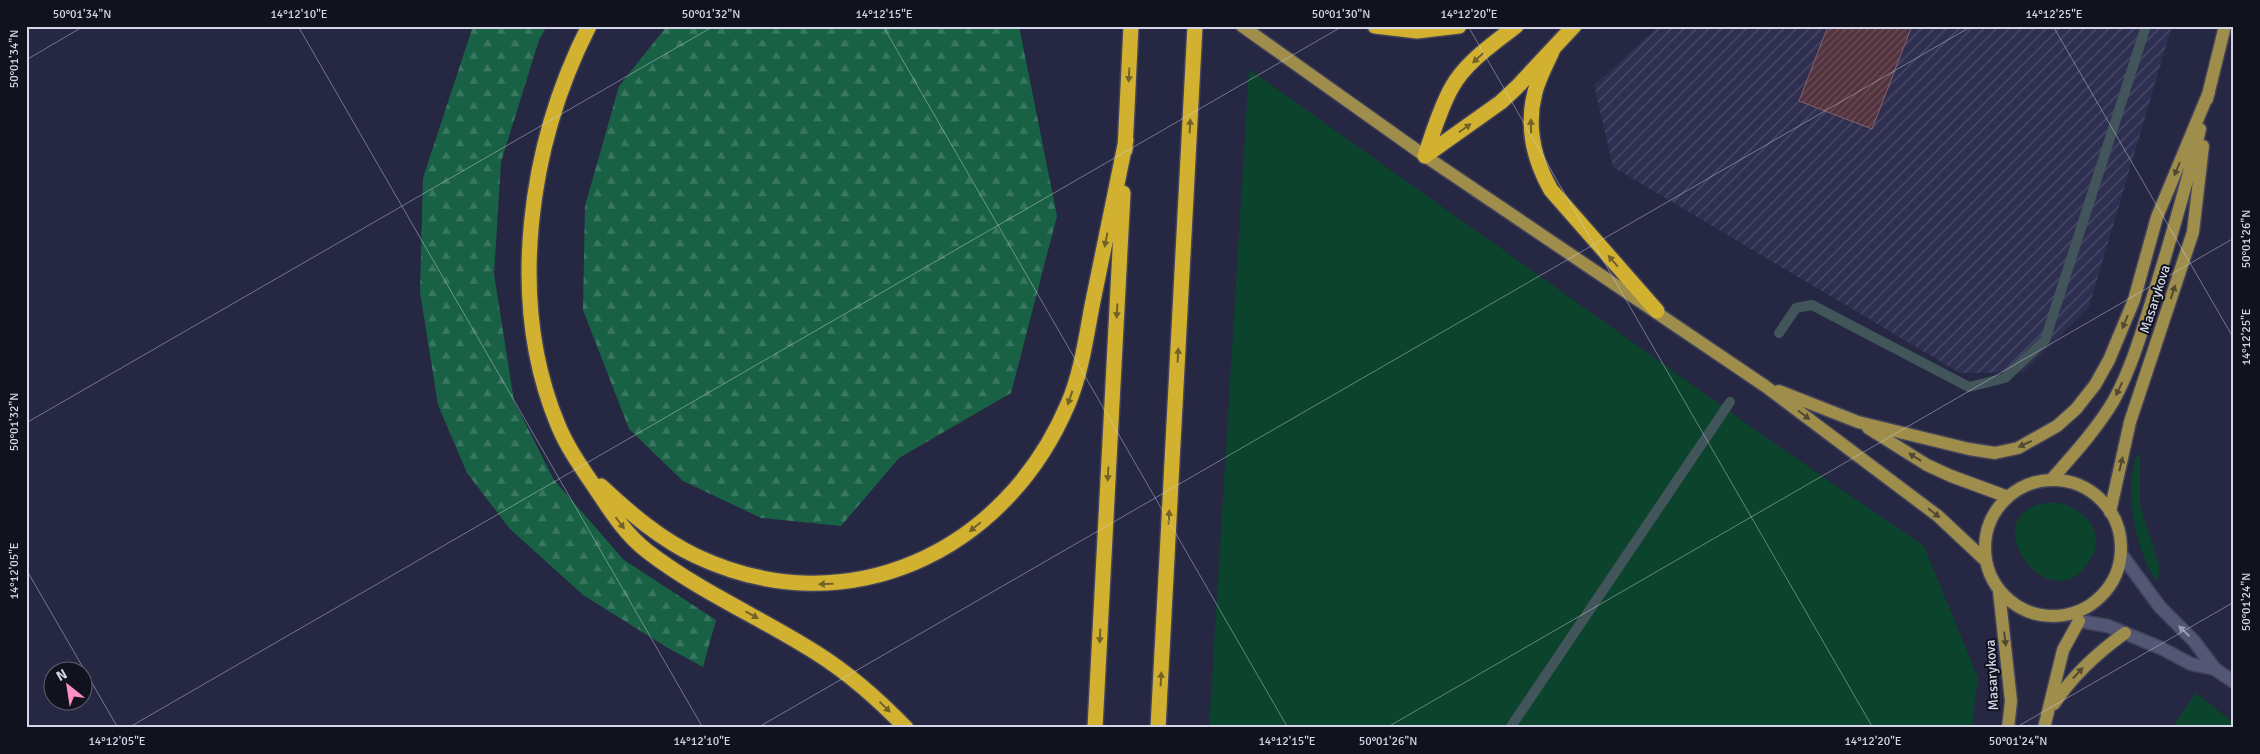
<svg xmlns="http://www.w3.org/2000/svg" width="2260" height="754" font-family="Signika,sans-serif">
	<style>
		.industrial { fill: url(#industrial-furrows) }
		.green { fill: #0c432d }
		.forest { fill: url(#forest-firs) }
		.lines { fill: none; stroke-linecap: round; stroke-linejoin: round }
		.stream { stroke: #41555a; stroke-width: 10 }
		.building { fill: url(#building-hatch); stroke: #85616d }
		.minor-casing { stroke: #42435a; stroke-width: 15 }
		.major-casing { stroke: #42435a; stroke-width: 15 }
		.highway-casing { stroke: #42435a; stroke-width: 18 }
		.minor { stroke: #535674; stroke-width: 12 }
		.major { stroke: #9f8d4c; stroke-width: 12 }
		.highway { stroke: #d2b131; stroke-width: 15 }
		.oneway { fill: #726228 }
		.oneway2 { fill: #514933 }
		.oneway3 { fill: #999cb3 }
		.ticks { fill: none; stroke: #d3d6e7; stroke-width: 1; stroke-opacity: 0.45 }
		.labels { text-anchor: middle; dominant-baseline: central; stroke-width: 4; stroke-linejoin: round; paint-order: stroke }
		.street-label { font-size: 14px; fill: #d3d6e7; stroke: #11121e }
		.neatline { fill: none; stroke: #d3d6e7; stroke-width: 2 }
		.ticks-label { font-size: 12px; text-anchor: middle; fill: #d3d6e7 }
	</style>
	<defs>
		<pattern id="industrial-furrows" width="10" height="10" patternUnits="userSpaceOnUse" patternTransform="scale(1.25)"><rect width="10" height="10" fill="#2f3051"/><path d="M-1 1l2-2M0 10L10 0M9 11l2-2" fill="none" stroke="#4c4d6a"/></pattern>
		<pattern id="forest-firs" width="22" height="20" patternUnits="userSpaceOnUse" patternTransform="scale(1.25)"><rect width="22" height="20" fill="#196145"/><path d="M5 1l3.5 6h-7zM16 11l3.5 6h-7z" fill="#3a7760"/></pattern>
		<pattern id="building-hatch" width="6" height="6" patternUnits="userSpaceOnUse" patternTransform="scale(1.25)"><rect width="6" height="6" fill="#53333e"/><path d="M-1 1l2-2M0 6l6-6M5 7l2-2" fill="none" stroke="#6b505a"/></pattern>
	</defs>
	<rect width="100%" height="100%" fill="#262742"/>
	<path class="industrial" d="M1659,26H2172L2089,307L2023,372L1960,373L1613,167L1594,85Z"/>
	<path class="green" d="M1249,69L1784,450L1924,546L1978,678L1972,728H1209Z
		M2137,454L2140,455V505L2160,569L2157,582C2136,553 2123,488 2137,454Z
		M2060,503C2086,510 2107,533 2090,560C2054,622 1980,528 2034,506C2041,502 2052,503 2060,503Z
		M2196,693L2234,723V728H2172Z"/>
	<path class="forest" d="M473,26H547L539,40L501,162L494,274L514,401L554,480L624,560L716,620L703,667L668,648L583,595L510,529L467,473L438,405L420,292L423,178Z
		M667,26H1019L1057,216L1011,393L899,458L841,526L761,518L683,481L629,429L583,310L585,206L619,86Z"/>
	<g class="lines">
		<path class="stream" d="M1779,333L1796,308L1812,305L1969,387L2005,378L2045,340L2146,26
			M1510,728L1730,402"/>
	</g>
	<path class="building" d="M1828,26H1912L1872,129L1799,101Z"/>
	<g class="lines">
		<defs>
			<path id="minor" d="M2121,554L2160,607L2194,641L2215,669L2234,682
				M2076,612L2079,621L2108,626L2161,648L2191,664L2215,669"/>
			<path id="major" d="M1242,26L1425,156L1765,386L1938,516L1986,561
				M2207,99L2225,26
				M1779,391L1858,422L1969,449L1995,453L2018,448L2057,426L2076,409L2095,385L2109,360L2134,300L2157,217L2209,92
				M1868,428L1927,465L1951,476L2008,497
				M1985 548a68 68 0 1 1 136 0a68 68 0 1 1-136 0Z
				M2051,480C2073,455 2097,429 2114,400C2132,367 2143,328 2154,293C2171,238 2187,184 2200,129
				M2110,512L2130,422L2193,232L2203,146
				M1999,591L2011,701L2008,728
				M2054,704C2073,675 2097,653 2125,633
				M2044,728L2063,650L2079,621"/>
			<path id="highway" d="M589,26C529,144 506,300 558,425C567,447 581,467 594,486C610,510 625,534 647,551C700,592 762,618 818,654C851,675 879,700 906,728
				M1375,26L1417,31L1459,26
				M1553,49C1547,63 1539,77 1535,92C1526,126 1534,160 1551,190L1657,311
				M1125,150L1131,26
				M1425,156L1501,102L1517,87L1574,26
				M1425,156C1433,133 1440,108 1452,87C1466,62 1493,44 1516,26
				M601,486C630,513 660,539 696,556C846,627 1005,553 1068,404C1081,374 1086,338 1092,306C1103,251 1115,196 1126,140
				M1095,728L1123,193
				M1158,728L1195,26"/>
		</defs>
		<use href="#minor" class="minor-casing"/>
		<use href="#major" class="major-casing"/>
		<use href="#highway" class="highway-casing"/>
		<use href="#minor" class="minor"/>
		<use href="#major" class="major"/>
		<use href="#highway" class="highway"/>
	</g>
	<defs><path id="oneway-solid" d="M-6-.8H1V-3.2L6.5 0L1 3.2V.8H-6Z" transform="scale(1.25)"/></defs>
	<g class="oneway">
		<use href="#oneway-solid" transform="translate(1478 58) rotate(137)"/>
		<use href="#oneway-solid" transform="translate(1129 75) rotate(93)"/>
		<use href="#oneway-solid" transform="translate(1190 126) rotate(-87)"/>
		<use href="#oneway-solid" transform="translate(1531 126) rotate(-91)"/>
		<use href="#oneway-solid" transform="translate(1465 128) rotate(-35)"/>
		<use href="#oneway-solid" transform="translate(1106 240) rotate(101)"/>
		<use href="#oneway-solid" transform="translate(1613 261) rotate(-131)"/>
		<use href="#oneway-solid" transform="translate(1117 311) rotate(93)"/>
		<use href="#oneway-solid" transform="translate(1178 355) rotate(-87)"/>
		<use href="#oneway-solid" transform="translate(1070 398) rotate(109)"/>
		<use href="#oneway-solid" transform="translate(1108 474) rotate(93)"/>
		<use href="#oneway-solid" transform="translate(1169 517) rotate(-87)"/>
		<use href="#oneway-solid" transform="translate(620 523) rotate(53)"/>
		<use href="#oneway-solid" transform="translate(975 527) rotate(140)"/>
		<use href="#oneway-solid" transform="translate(826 584) rotate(178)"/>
		<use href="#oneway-solid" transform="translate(752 615) rotate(29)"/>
		<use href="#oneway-solid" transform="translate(1100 636) rotate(93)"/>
		<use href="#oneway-solid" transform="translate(1161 679) rotate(-87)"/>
		<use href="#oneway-solid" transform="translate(885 707) rotate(44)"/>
	</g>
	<g class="oneway2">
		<use href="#oneway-solid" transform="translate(2177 169) rotate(113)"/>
		<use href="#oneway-solid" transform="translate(2173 292) rotate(-72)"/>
		<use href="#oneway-solid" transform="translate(2125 322) rotate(113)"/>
		<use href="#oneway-solid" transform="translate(2119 389) rotate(116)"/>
		<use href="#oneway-solid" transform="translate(1804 415) rotate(37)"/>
		<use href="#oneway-solid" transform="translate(2025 444) rotate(155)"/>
		<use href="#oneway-solid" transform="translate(1915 457) rotate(-148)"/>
		<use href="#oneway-solid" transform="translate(2121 464) rotate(-77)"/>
		<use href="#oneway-solid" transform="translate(1934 513) rotate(38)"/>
		<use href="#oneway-solid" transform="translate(2005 639) rotate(83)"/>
		<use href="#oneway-solid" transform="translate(2078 673) rotate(-47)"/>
	</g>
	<use class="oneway3" href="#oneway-solid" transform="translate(2184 631) rotate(-136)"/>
	<path class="ticks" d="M298,26L703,728M883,26L1288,728M1468,26L1873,728M2053,26L2234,339M26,60L84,26M26,423L714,26M26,569L118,728M128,728L1343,26M757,728L1972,26M1386,728L2234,238M2015,728L2234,602"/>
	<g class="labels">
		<g class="street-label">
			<text transform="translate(2155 299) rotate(-72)">Masarykova</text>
			<text transform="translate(1992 675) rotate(-93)">Masarykova</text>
		</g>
	</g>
	<rect width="2260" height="754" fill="none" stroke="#11121e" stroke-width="55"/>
	<g transform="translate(68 686) rotate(330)"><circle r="24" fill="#11121e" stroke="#5f606e"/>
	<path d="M0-4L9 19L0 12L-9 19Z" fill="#fc8fc3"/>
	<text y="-8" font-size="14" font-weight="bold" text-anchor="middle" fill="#d3d6e7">N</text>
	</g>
	<rect x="28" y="28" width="2204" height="698" class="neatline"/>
	<g class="ticks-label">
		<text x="82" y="18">50°01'34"N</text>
		<text x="299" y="18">14°12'10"E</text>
		<text x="711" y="18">50°01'32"N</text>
		<text x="884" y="18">14°12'15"E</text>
		<text x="1341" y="18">50°01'30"N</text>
		<text x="1469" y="18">14°12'20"E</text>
		<text x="2054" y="18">14°12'25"E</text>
		<text transform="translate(14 59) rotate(-90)" y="4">50°01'34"N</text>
		<text transform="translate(2246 239) rotate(-90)" y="4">50°01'26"N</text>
		<text transform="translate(2246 337) rotate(-90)" y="4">14°12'25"E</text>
		<text transform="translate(14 422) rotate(-90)" y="4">50°01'32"N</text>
		<text transform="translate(14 571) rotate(-90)" y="4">14°12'05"E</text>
		<text transform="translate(2246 602) rotate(-90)" y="4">50°01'24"N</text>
		<text x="117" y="745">14°12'05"E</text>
		<text x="702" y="745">14°12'10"E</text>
		<text x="1287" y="745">14°12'15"E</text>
		<text x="1388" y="745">50°01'26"N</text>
		<text x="1873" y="745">14°12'20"E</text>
		<text x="2018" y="745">50°01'24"N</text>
	</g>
</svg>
